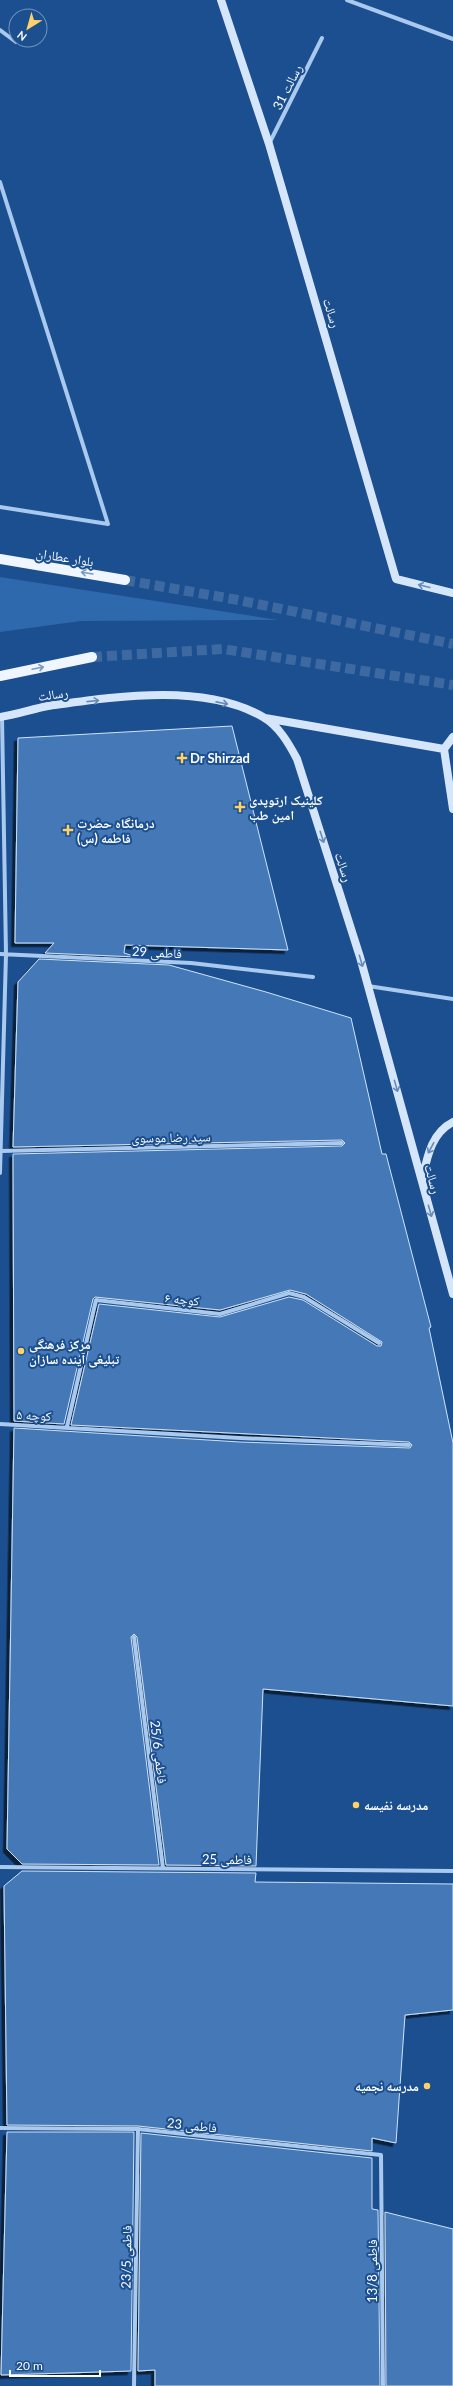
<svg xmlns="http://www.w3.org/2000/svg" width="453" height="2386" font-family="Lato,'Noto Naskh Arabic',sans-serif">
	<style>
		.green { fill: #2e69ad }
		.building { fill: #4478b7; stroke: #cfe3fa; filter: url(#shadow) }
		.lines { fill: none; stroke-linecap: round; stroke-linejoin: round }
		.primary-tunnel { stroke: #3d69a0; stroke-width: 10; stroke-dasharray: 10 5; stroke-linecap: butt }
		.street { stroke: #a9c9ee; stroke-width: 4 }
		.secondary { stroke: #d6e6fa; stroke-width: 8 }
		.primary { stroke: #f0f6ff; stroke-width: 10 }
		.oneway { stroke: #7b9ac1 }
		.oneway2 { stroke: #668bba }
		.poi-dot { fill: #ffd166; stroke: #1b4f8f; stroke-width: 1.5 }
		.labels { text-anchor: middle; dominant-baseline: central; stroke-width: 4; stroke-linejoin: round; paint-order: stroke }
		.street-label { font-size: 13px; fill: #fff; stroke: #1b4f8f }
		.poi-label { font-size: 13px; font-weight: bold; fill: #fff; stroke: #1b4f8f; text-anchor: start }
	</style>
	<defs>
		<filter id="shadow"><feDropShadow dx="-3.5" dy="3.5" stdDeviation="0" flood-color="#0009"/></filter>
	</defs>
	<rect width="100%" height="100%" fill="#1b4f8f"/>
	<path class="green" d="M0,577L278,620L81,621L0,632Z"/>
	<path class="building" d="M232,726L288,950L125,945L124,953L137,957L45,953L54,943H15L18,738Z
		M39,959L169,965L266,992L351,1018L382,1154H386L431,1327L429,1328L453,1443V1706L263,1689L256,1866L166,1865L137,1637L134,1634L131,1637L159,1865L22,1864L7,1849L14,1428L240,1442L410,1448L412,1445L409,1442L71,1425L99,1304L220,1317L289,1297L303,1300L377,1346H381L382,1342L306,1294L290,1290L220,1310L95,1297L93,1299L64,1424L14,1421L13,1154L342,1146L345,1143L342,1140L13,1147L18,982Z
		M22,1871L256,1873L255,1882L453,1884V2010L405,2015L396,2143L372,2138V2151L138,2126L7,2125L4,1886Z
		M7,2132H134L131,2371L1,2375Z
		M141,2133L372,2158V2209L378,2210L380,2386H155V2370L138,2371Z
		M385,2212L453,2229V2386H386Z"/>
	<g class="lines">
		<path class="primary-tunnel" d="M125,580L238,600L453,644
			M92,657L223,649L453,685"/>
		<path class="street" d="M347,0L453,39
			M0,30L16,42
			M269,144L322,38
			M0,182L108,524L0,507
			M0,954L191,963L313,977
			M368,986L453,999
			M1,1151L342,1143
			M0,1173L6,954L2,717
			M0,1424L240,1438L409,1445
			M67,1427L96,1300L220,1314L289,1293L304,1297L379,1343
			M134,1637L163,1868
			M0,1867L453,1871
			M0,2128L138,2129L381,2155L383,2386
			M134,2386L138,2129"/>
		<path class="secondary" d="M221,0L269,144L396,579L453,593
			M0,717C16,715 32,709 48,706C113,697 203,682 263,717C279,726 289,744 297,759L360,957L453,1294
			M265,718L444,749
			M453,737L444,749L453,809
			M422,1180C427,1158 431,1133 453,1122"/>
		<path class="primary" d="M0,559L125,580
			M0,676L92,657"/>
	</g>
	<defs><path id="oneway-shaft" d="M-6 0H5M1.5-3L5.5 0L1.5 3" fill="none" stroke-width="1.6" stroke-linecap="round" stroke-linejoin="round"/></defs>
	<g class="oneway">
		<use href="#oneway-shaft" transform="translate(87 573) rotate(-171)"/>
		<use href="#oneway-shaft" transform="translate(38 668) rotate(-12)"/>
	</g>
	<g class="oneway2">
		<use href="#oneway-shaft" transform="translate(424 586) rotate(-166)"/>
		<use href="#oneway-shaft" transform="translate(93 701) rotate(-6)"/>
		<use href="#oneway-shaft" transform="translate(222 703) rotate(11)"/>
		<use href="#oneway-shaft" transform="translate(322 837) rotate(72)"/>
		<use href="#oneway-shaft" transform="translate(361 961) rotate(74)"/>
		<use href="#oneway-shaft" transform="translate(396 1086) rotate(74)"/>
		<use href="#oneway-shaft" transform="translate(431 1148) rotate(118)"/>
		<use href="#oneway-shaft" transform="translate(430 1211) rotate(74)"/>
	</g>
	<g class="poi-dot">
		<path d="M180 752h4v4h4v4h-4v4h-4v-4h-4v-4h4z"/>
		<path d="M238 801h4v4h4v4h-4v4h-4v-4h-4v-4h4z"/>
		<path d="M66 824h4v4h4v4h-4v4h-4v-4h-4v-4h4z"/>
		<circle cx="21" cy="1351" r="4"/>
		<circle cx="356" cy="1805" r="4"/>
		<circle cx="427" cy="2086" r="4"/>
	</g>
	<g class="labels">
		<g class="street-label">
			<text transform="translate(287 87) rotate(-63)">رسالت 31</text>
			<text transform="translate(332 313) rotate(73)">رسالت</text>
			<text transform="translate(65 557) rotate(9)">بلوار عطاران</text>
			<text transform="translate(53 694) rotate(-8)">رسالت</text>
			<text transform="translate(344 867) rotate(72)">رسالت</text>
			<text transform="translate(157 952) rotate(3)">فاطمی 29</text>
			<text transform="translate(171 1137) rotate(-1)">سید رضا موسوی</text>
			<text transform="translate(433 1179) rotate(75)">رسالت</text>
			<text transform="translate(182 1299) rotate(6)">کوچه ۶</text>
			<text transform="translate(34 1415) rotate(3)">کوچه ۵</text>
			<text transform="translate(159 1752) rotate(83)">فاطمی 25/6</text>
			<text x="227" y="1859">فاطمی 25</text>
			<text transform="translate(192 2125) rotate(6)">فاطمی 23</text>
			<text transform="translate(126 2257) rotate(-89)">فاطمی 23/5</text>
			<text transform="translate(372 2271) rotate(-90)">فاطمی 13/8</text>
		</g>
		<g class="poi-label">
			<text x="190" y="758">Dr Shirzad</text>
			<text x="249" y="800">کلینیک ارتوپدی<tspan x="249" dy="15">امین طب</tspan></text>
			<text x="77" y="823">درمانگاه حضرت<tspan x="77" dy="15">فاطمه (س)</tspan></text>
			<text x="29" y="1344">مرکز فرهنگی<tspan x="29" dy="15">تبلیغی آینده سازان</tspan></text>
			<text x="364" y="1805">مدرسه نفیسه</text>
			<text x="419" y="2086" text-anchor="end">مدرسه نجمیه</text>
		</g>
	</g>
	<g transform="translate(28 28) rotate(217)"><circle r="19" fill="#1b4f8f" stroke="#7695bc"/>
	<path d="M0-3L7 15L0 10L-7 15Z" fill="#ffd166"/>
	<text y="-6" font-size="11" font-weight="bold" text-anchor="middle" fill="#ffffff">N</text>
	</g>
	<path d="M10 2370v6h90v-6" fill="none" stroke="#ffffff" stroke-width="2"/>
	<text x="16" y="2370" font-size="12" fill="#ffffff" stroke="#1b4f8f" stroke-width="3" paint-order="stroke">20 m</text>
</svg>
